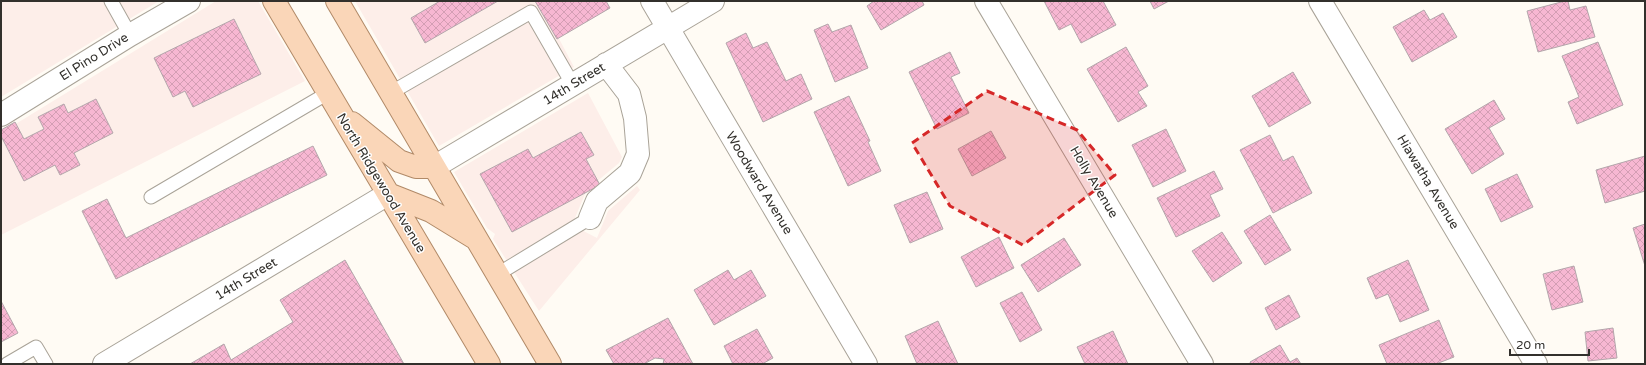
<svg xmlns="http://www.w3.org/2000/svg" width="1646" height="365" font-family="'Varela Round',sans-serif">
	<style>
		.commercial { fill: #fdeee9 }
		.building { fill: url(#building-cross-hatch); stroke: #b3a6ab }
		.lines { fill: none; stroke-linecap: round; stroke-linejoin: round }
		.service-casing { stroke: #a9a398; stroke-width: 15 }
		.minor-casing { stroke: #a9a398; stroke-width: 24 }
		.primary-casing { stroke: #b18a68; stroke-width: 24 }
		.service { stroke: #fff; stroke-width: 13 }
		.minor { stroke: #fff; stroke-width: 22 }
		.primary { stroke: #fad6b8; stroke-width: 22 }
		.marked { fill: #d62828; fill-opacity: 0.2; stroke: #d62828; stroke-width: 3; stroke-dasharray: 8 5; stroke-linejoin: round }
		.labels { text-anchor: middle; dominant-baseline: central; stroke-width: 3; stroke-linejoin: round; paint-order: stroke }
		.street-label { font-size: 13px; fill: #32302c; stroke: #fff }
	</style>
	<defs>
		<pattern id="building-cross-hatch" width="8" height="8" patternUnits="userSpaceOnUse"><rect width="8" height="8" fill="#f7b7d2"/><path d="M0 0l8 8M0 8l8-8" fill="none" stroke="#d49eb4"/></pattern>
	</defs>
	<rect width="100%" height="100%" fill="#fffbf4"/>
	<path class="commercial" d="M1,1H159L1,97Z
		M216,1H258L305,81L1,235V133Z
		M355,1H539L574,67L439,146Z
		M588,93L622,157L619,163L589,188L585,194L572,225L597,238L608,211L637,186L640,190L539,311L493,239L495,234L487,228L454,172Z"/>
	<path class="building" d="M440,1H498L425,43L411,18Z
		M535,1H606L610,8L557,39Z
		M922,1L924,5L881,30L867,6L874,1Z
		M1044,1H1103L1116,25L1081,43L1071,24L1059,30Z
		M1150,1H1169L1154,9Z
		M1565,1H1568L1570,10L1586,6L1595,37L1538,52L1527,11Z
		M1424,10L1430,20L1443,13L1457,37L1412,62L1393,27Z
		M234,19L261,74L193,107L185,91L173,97L154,58Z
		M828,24L832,32L851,25L868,68L835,82L814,30Z
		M746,33L753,48L767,42L786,81L801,74L812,99L763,122L726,43Z
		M1598,42L1623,105L1577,124L1568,102L1579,97L1562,56Z
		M1126,47L1148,86L1138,92L1147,106L1118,122L1087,69Z
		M950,52L960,73L951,77L969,113L937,129L909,72Z
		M1293,72L1311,103L1269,127L1252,96Z
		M849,96L870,141L868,142L881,171L848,186L814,112Z
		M96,99L113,133L74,153L80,165L60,175L55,165L24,181L1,136V130L15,122L24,139L44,129L38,117L64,104L68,113Z
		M1494,100L1505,119L1489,128L1504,154L1472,174L1445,129Z
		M1166,129L1186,171L1153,187L1132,145Z
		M991,131L1006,158L972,176L958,149Z
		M581,132L594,155L586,159L600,185L512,232L480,174L528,149L533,158Z
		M1270,135L1283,161L1293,156L1312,193L1273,213L1240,150Z
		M313,146L327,175L116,279L82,211L107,199L126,238Z
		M1645,156V191L1605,203L1596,170Z
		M1214,171L1223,189L1210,195L1220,216L1176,237L1157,198Z
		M1517,174L1533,207L1501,222L1485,189Z
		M927,192L943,229L910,243L894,205Z
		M1270,215L1291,250L1265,265L1244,231Z
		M1645,224V266L1633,228Z
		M1222,232L1242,263L1213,282L1192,251Z
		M999,237L1014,268L976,287L961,257Z
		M1064,238L1081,265L1038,292L1021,265Z
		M345,260L404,364H190L224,344L231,360L293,322L280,300Z
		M1408,260L1429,310L1400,322L1388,294L1376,299L1367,278Z
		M1574,266L1583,302L1552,310L1543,274Z
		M728,270L734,280L751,270L766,296L714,325L694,290Z
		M1022,292L1042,330L1020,342L1000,303Z
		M1289,295L1300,317L1276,330L1265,308Z
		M1,301L18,333L1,342Z
		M668,318L693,364H663L664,359L655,358L644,364H614L606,350Z
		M1439,320L1454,357L1436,364H1387L1379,345Z
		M938,321L958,364H917L905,336Z
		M1613,328L1617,358L1588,361L1585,332Z
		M757,329L773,358L762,364H733L724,346Z
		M1113,331L1128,364H1085L1077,347Z
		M1280,345L1290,362L1297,358L1301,364H1251L1250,362Z"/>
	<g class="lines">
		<defs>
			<path id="service" d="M111,1L130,35
				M392,92L531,12L573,85
				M151,197L328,93
				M498,274L590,218
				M7,364L36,347L46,364"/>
			<path id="minor" d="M652,1L866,364
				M986,1L1202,364
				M1320,1L1536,364
				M1,115L130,35L189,1
				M434,167L713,1
				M590,218L597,201L630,173L638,154L635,118L629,94L606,64
				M104,364L388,194"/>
			<path id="primary" d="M274,1L489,364
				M337,1L550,364
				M352,123L399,161L416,167H434
				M388,194L431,211L475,238"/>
		</defs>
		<use href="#service" class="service-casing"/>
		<use href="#minor" class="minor-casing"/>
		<use href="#primary" class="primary-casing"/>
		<use href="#service" class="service"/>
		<use href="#minor" class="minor"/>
		<use href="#primary" class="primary"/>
	</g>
	<path class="marked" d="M987,91L1077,130L1115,175L1023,245L950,206L912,143Z"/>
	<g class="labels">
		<g class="street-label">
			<text transform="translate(94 57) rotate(-32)">El Pino Drive</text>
			<text transform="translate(574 84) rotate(-31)">14th Street</text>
			<text transform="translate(1094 182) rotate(59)">Holly Avenue</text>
			<text transform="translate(1428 182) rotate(59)">Hiawatha Avenue</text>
			<text transform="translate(381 183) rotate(59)">North Ridgewood Avenue</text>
			<text transform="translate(759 183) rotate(59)">Woodward Avenue</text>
			<text transform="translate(246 279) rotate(-31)">14th Street</text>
		</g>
	</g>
	<rect width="1646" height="365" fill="none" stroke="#32302c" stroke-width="4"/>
	<path d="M1510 349v6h79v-6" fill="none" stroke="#32302c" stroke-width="2"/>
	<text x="1516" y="349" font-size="12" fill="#32302c" stroke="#ffffff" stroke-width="3" paint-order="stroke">20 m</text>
</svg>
